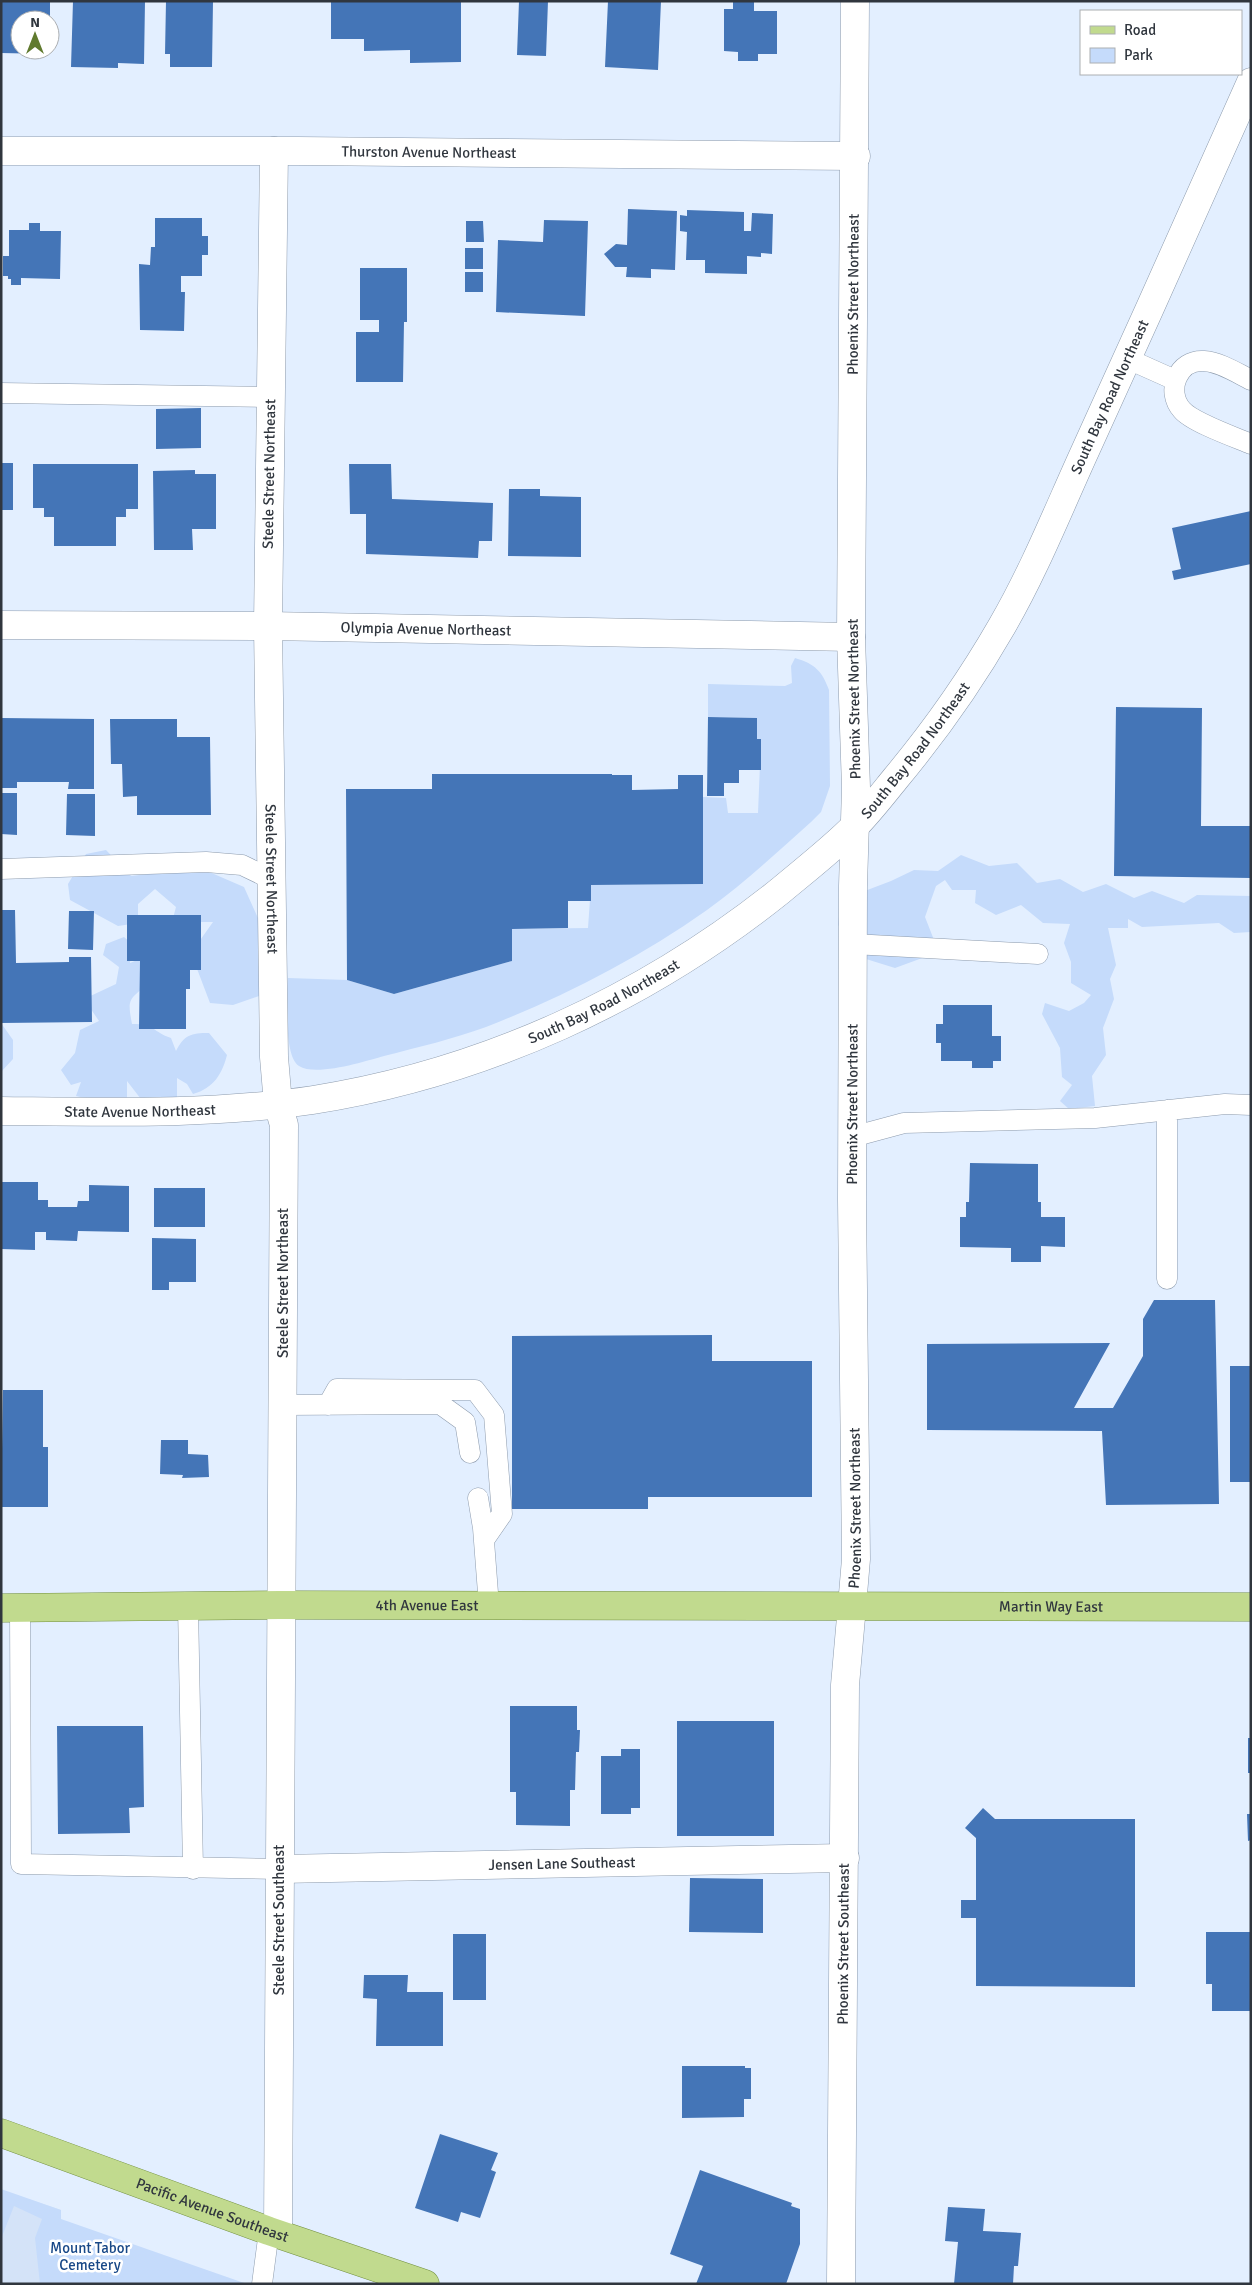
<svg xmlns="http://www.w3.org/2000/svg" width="1252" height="2285" font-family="Signika,sans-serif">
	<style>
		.built { fill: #d4e3f8 }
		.green { fill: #c5dbfb }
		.building { fill: #4475b7 }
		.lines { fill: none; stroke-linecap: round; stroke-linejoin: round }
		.lane-casing { stroke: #8d9bad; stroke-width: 21 }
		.street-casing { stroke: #8d9bad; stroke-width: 29 }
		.secondary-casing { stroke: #8d9bad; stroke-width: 29 }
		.primary-casing { stroke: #739041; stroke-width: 29 }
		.lane { stroke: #fff; stroke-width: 20 }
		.street { stroke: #fff; stroke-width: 28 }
		.secondary { stroke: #fff; stroke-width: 28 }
		.primary { stroke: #c1da8e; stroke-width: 28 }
		.labels { text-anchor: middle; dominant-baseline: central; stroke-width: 5; stroke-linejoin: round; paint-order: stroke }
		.street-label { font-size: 15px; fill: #30363e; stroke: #fff }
		.park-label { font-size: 15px; fill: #184887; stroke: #fff }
	</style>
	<rect width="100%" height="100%" fill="#e3efff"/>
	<path class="built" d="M1,2190L61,2210V2284H1Z"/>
	<path class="green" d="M795,658C815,664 822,671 829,690L830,786L821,812L811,822C777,852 744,884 707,910C639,958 563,997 486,1027C453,1039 419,1047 384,1056C366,1061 316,1077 299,1066C283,1056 288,996 288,978L347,980L394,994L512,961V929L588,928L591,885L702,884L703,797L726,798L728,813H758L761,740L757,739V718L708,717V684L785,686L792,683L791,666Z
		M106,850L131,876L200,868L244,887L262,927V995L233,1005L210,1003L191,953L213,922H172L176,907L155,889L138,904V923L118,926L70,900L68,884L86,854Z
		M961,855L989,866L1017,863L1037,883L1060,879L1083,892L1106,884L1134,898L1152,891L1184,903L1197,895L1251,896V932L1234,933L1219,923L1142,927L1128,919V928H1108L1116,965L1110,979L1114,999L1103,1028L1106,1055L1092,1076L1095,1106L1069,1109L1060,1101L1072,1085L1062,1077L1060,1048L1042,1014L1045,1003L1069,1011L1084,1003L1091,995L1071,983V962L1064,943L1070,924L1043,923L1021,905L996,915L975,903L976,890H952L945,880L936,886L925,917L934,940L925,957L895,968L866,959L838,925L841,900L891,881L914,870L938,871Z
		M124,937L132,944L130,963L147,956L149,983C129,1000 127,998 132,1024C155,1024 153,1032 171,1038L176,1051C184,1035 191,1033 209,1033L227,1055C222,1074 214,1088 193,1094L187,1084L177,1078V1098L144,1103L127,1081V1100L109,1104L76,1096L81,1082L71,1085L61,1070L75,1053L80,1030L99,1021L84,999L116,984L119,967L103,955L106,944Z
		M1,1023L13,1040V1059L1,1072Z
		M1,2189L61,2210V2219L247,2284H40L35,2238L42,2219L14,2206L1,2239Z"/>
	<path class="building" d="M1,1L50,2V20H20V50H49V54L1,53Z
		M73,1H145L144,64L118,63V68L71,67Z
		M166,1H213L212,67H170V54H165Z
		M331,1H461V62L410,63V50L364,51V39H331Z
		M519,1H548L546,56L517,55Z
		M608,1H661L658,70L605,67Z
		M733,1H754V11H777V54H758V61H738V52L724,51V9H733Z
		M628,209L677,211L675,270L651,269V278L626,277L627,267H615L604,254L616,244L627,245Z
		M687,210L744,212V231H751L752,213L773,214L772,254L761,253V257L747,256V274L705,273V260H686L687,232L680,231V215L687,216Z
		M155,218H202V236H208V255H202V276H181V292H185L184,331L140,330L139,264L150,265L151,247H155Z
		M544,220L588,221L585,316L496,312L498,240L543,242Z
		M466,221H483L484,242H466Z
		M29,223H40V231H61L60,279L21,278V285H11V279H8V276H3V256H9V230H29Z
		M465,248H483V269H465Z
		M360,268H407V322H404L403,382H356V332H379V320H360Z
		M465,272H483V292H465Z
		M201,408V448L156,449V409Z
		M1,463H13V510H1Z
		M33,464H138V509H126V517H116V546H54V517H44V508H33Z
		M349,464H391L392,499L493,503L492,541H479L478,558L366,554V514H350Z
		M195,470V474H216V529H192L193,550H154L153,471Z
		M509,489H540V496L581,497V557L508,556Z
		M1251,511V564L1174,580L1172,571L1181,569L1172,528Z
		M1116,707L1202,708L1201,826H1251V878L1114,876Z
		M708,717L757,718V739H761V770H739V783H724V796H707Z
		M1,718L94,719V789H68L69,782H17V788H1Z
		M110,719H177V737H210L211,815H137V796L123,797L122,764H111Z
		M432,774H612V775H632V790L678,789V775H703V884L591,885V901H568V928L512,929V961L394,994L347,980L346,789H432Z
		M1,793H17V835L1,834Z
		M67,794H95V836L66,835Z
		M1,910H15L16,963L69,962V957H91L92,1022L1,1023Z
		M69,911H94L93,950L68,949Z
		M127,915H201V970H190V989H186V1029H139L140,961H127Z
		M943,1005H992V1036H1001V1061H993V1068H972V1061H941V1043H936V1024H943Z
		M970,1163L1038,1164V1202H1041V1217H1065V1247L1041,1246V1262H1011V1248L960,1247V1217H966V1202H969Z
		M1,1182H38V1200H48V1207H77L78,1201H89V1185L129,1186V1232L78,1231L77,1241L46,1240V1232H35V1250L1,1249Z
		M154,1188H205V1227H154Z
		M152,1238L196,1239V1282H169V1290H152Z
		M1154,1300H1215L1219,1504L1106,1505L1102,1431L927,1430V1344L1110,1343L1074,1408H1113L1143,1356V1319Z
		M712,1335V1361H812V1497H648V1509H512V1336Z
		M1230,1366H1251V1482H1230Z
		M3,1390H43V1447H48V1507H1Z
		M161,1440H188V1454L208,1455L209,1477L182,1478L183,1475L160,1474Z
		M510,1706H577V1730H580L579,1752H576L575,1790H570V1826L516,1825V1792H510Z
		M677,1721H774V1836H677Z
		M57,1726H143L144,1807L129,1808L130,1833L58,1834Z
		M1248,1738H1251V1773H1248Z
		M621,1749H640V1808H631V1814H601V1756H621Z
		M983,1808L995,1819H1135V1987L976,1986V1918H961V1900H976V1838L965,1828Z
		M1247,1814H1251V1840L1248,1841Z
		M690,1878L763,1879V1933L689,1932Z
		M1206,1932H1251V2011H1212V1984H1206Z
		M453,1934H486V2000H453Z
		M364,1975H408L407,1992H443V2046H376L377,1999L363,1998Z
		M682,2066H745V2068H751V2099H744V2117L682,2118Z
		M440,2134L498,2153L491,2170L496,2172L480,2218L461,2212L458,2222L415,2208Z
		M700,2170L792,2203L791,2206L800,2209V2244L786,2284H696L703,2266L670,2254Z
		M948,2207L985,2209L983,2231L1021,2233L1018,2266H1014L1013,2284H954L958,2242L945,2241Z"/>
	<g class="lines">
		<defs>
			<path id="lane" d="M1128,359L1175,380
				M1251,380C1237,373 1220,362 1204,361C1178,359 1165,391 1182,410C1192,422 1234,437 1251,444
				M1,393L270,397
				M1,869L206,862L242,865L271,879
				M853,944L1038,954
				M852,1137L904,1123L1095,1118L1225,1104L1251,1105
				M1167,1279V1110
				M282,1405L440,1404L465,1422L470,1453
				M328,1405L337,1389L475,1390L494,1415L502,1514L484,1540
				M478,1498L483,1528L489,1606
				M188,1606L193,1869
				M20,1608L21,1864L280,1869
				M262,2284L269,2231"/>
			<g id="street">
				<path id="s1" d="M1,151H298L856,156"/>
				<path id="s2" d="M274,151L268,626L274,1057L278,1104L284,1125L278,2234"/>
				<path id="s3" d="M1,625L268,626L851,637"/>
				<path id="s4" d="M852,1606L856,1559L852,1200L853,886L856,788L851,637L855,1"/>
				<path id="s5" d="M280,1869L845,1858"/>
			</g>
			<g id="secondary">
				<path id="s6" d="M1,1111C105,1112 210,1115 313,1100C484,1073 645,999 780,891C805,870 831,850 854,827C869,812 882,795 895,779C935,731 971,680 1002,626C1035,569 1059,508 1086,449C1142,327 1196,205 1251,82"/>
				<path id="s7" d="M841,2284L845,1685L852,1606"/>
			</g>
			<g id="primary">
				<path id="s8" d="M1,1608L280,1605L1251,1607"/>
				<path id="s9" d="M1,2133L269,2231L425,2284"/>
			</g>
		</defs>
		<use href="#lane" class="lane-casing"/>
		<use href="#street" class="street-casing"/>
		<use href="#secondary" class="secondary-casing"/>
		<use href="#primary" class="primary-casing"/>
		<use href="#lane" class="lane"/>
		<use href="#street" class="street"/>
		<use href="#secondary" class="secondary"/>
		<use href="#primary" class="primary"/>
	</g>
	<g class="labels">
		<g class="street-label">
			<text stroke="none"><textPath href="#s1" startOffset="428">Thurston Avenue Northeast</textPath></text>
			<text stroke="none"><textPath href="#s4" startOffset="1312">Phoenix Street Northeast</textPath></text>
			<text stroke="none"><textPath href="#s6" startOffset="1431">South Bay Road Northeast</textPath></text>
			<text transform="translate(269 474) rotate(-89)">Steele Street Northeast</text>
			<text stroke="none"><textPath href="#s3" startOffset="425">Olympia Avenue Northeast</textPath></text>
			<text transform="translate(854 699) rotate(-91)">Phoenix Street Northeast</text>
			<text stroke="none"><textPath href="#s6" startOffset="1026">South Bay Road Northeast</textPath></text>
			<text stroke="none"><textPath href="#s2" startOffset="728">Steele Street Northeast</textPath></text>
			<text stroke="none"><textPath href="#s6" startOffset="621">South Bay Road Northeast</textPath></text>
			<text stroke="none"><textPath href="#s4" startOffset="502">Phoenix Street Northeast</textPath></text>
			<text stroke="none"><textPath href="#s6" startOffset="139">State Avenue Northeast</textPath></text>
			<text transform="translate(283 1283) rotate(-90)">Steele Street Northeast</text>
			<text stroke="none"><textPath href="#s4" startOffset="98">Phoenix Street Northeast</textPath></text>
			<text stroke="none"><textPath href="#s8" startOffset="426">4th Avenue East</textPath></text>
			<text stroke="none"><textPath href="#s8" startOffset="1050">Martin Way East</textPath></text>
			<text stroke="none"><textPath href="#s5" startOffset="282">Jensen Lane Southeast</textPath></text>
			<text transform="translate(279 1920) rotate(-90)">Steele Street Southeast</text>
			<text stroke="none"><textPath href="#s7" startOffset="340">Phoenix Street Southeast</textPath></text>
			<text stroke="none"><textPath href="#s9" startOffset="225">Pacific Avenue Southeast</textPath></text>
		</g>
		<g class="park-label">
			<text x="90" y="2248">Mount Tabor<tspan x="90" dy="17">Cemetery</tspan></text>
		</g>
	</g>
	<rect width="1252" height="2285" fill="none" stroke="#30363e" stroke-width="5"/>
	<rect x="1080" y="10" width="162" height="65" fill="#ffffff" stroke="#acafb2"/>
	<rect x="1090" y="26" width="25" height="8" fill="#c1da8e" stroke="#acafb2"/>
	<text x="1124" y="35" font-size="15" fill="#30363e">Road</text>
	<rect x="1090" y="48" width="25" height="15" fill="#c5dbfb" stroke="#acafb2"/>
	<text x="1124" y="60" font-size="15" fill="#30363e">Park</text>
	<g transform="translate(35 35)"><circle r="24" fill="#ffffff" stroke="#acafb2"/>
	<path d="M0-4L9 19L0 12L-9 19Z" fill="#607a2e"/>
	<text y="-8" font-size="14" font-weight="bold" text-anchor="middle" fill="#30363e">N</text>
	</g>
</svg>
